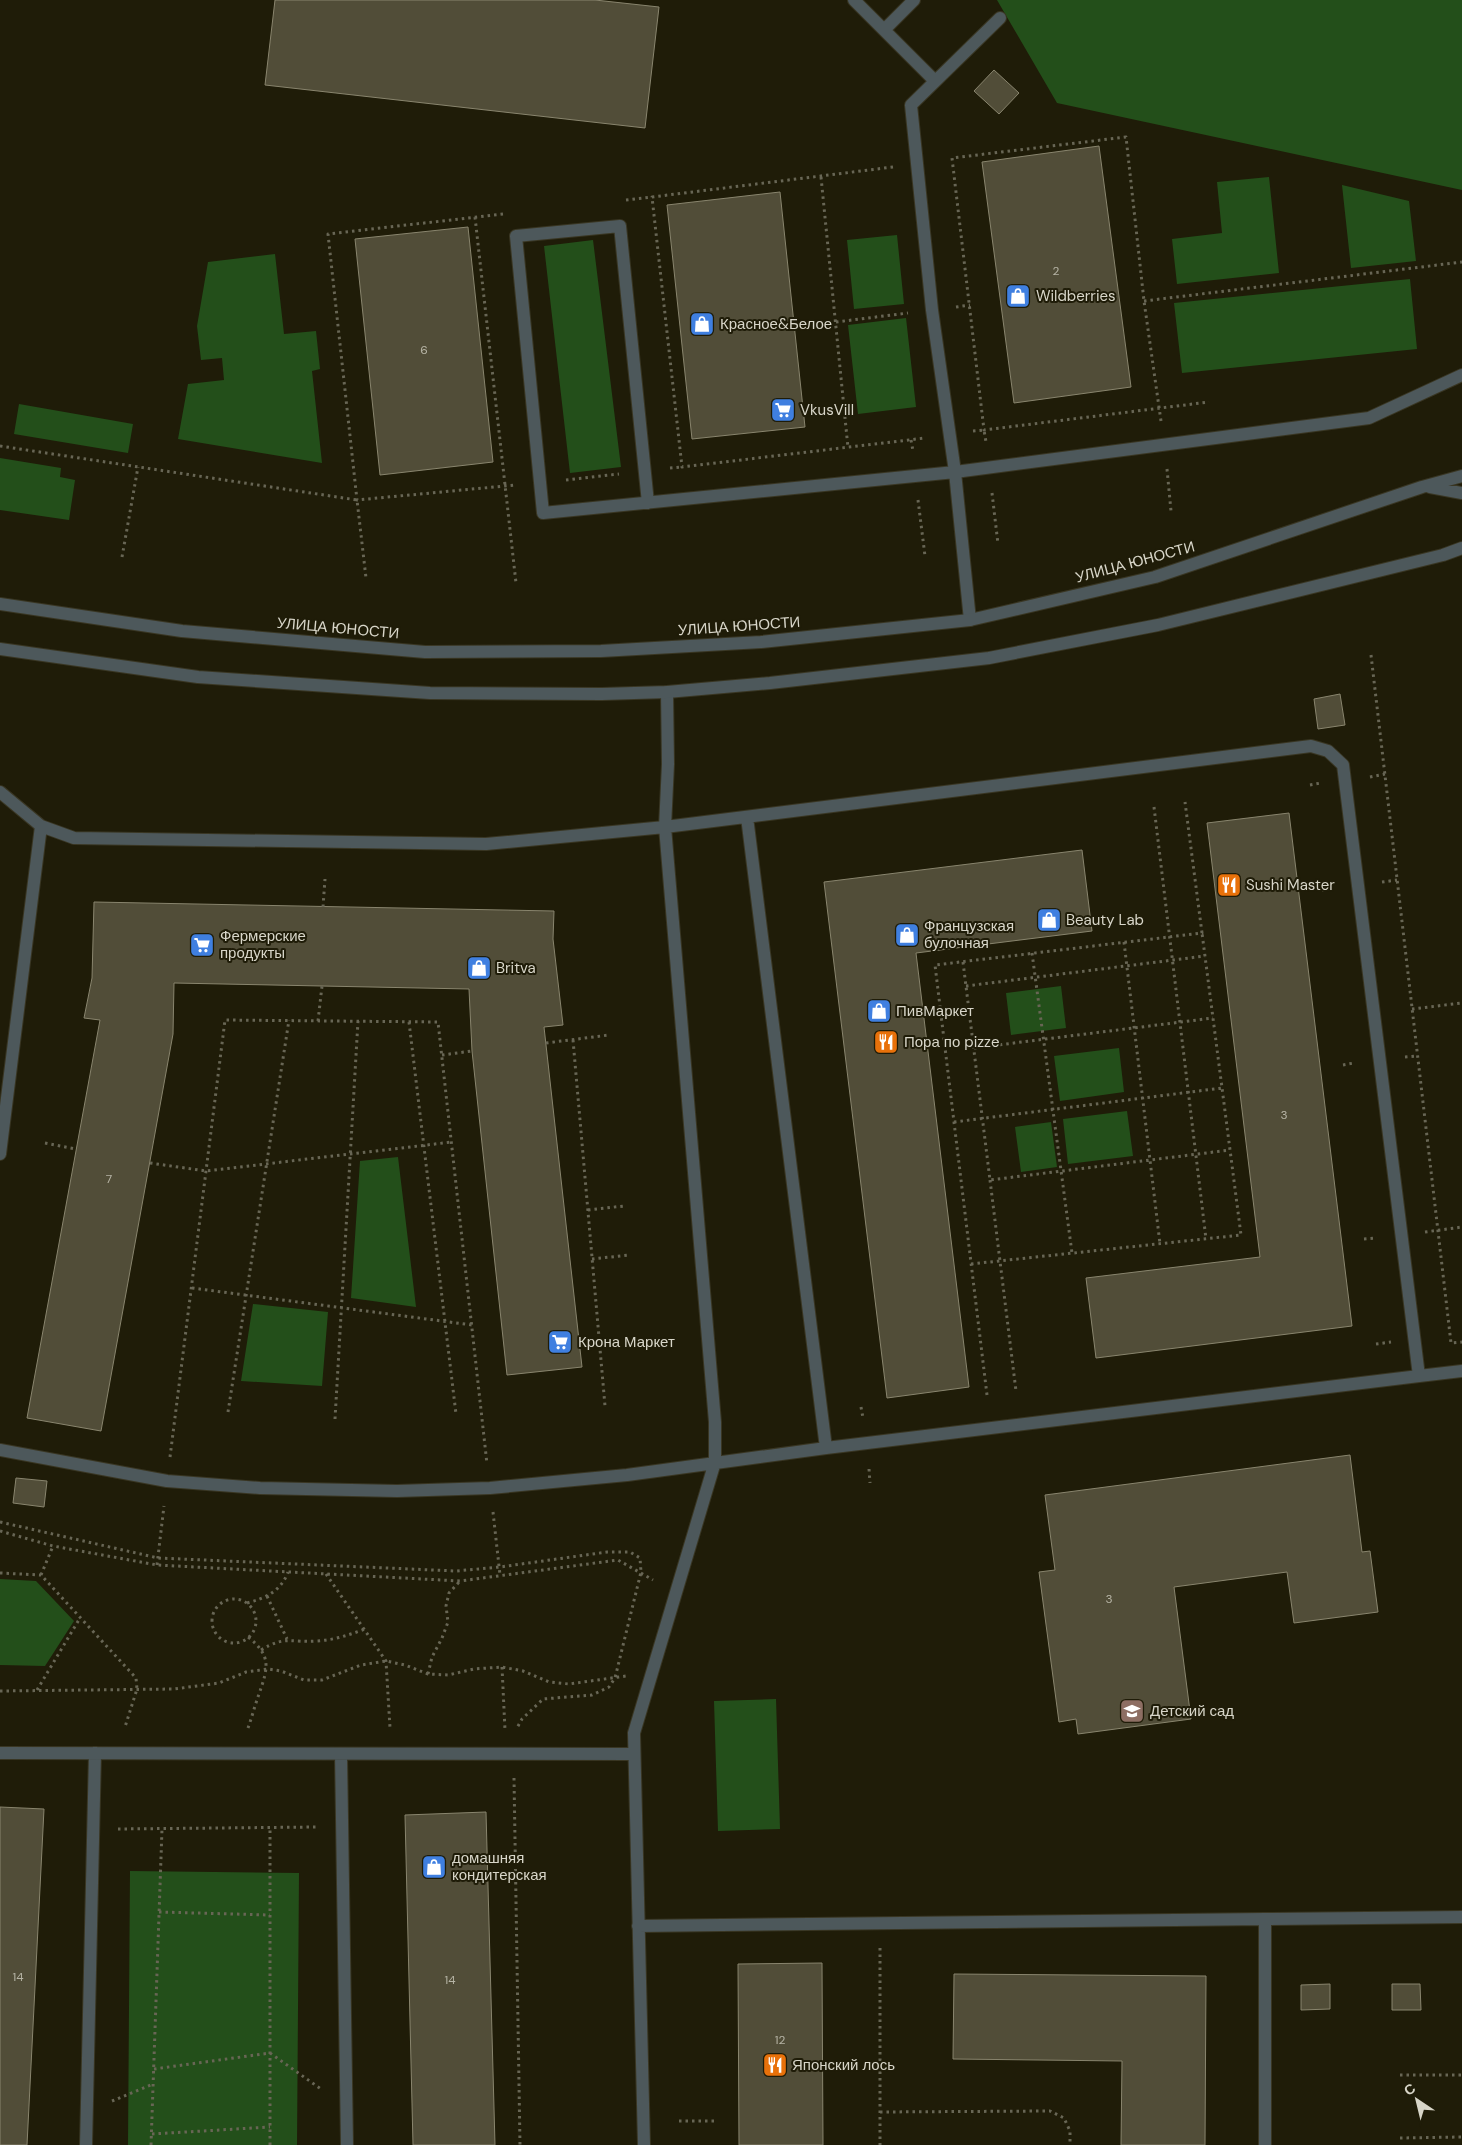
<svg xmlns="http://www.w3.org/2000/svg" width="1462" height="2145" font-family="'DM Sans',sans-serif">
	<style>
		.green { fill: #234f1a }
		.building { fill: #514d38; stroke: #89856e }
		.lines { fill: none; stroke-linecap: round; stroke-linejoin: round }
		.lane-casing { stroke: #393623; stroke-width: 14 }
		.street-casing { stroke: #393623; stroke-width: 14 }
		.path { stroke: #686655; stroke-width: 3; stroke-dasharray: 2.5 4; stroke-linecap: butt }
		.lane { stroke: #4d585b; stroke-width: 12 }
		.street { stroke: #4d585b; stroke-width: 12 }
		.labels { text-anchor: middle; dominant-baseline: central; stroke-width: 4; stroke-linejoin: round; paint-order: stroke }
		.number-label { font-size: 12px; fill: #b6b4a5 }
		.poi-label { font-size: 15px; fill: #d8d6c9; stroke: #1f1c08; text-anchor: start }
		.street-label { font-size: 15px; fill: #d8d6c9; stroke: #1f1c08 }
	</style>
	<rect width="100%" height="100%" fill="#1f1c08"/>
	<path class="green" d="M997,0H1462V190L1057,103Z
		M1269,177L1279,273L1177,284L1172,239L1222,233L1217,182Z
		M1342,185L1409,201L1416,261L1351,268Z
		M897,235L904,304L854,309L847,240Z
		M593,240L621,467L570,473L544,246Z
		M275,254L284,334L316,331L320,369L312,371L322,463L178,439L188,384L224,380L222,358L201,360L197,326L208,262Z
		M1410,279L1417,349L1182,373L1174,303Z
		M906,318L916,407L858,414L848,325Z
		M19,404L133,424L128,453L14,434Z
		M0,458L61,468L60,477L75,480L69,520L0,510Z
		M1061,986L1066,1028L1011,1035L1006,993Z
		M1119,1048L1124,1092L1060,1101L1054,1056Z
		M1127,1111L1133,1156L1068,1164L1063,1119Z
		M1051,1122L1057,1167L1021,1172L1015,1127Z
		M398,1157L416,1307L351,1298L360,1161Z
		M253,1304L328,1312L322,1386L241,1381Z
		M0,1579L36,1581L74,1621L45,1666L0,1665Z
		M776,1699L780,1829L718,1831L714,1701Z
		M130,1871L299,1873L297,2145H128Z"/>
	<path class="building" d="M275,0H595L659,7L645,128L265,85Z
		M994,70L1019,93L999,114L974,91Z
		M1099,146L1131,387L1014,403L982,162Z
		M780,192L805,427L692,439L667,205Z
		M468,227L493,462L380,475L355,239Z
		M1340,694L1345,725L1318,729L1314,699Z
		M1289,813L1352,1326L1096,1358L1086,1278L1260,1257L1207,823Z
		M1082,850L1092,931L916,953L969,1387L887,1398L824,882Z
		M94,902L554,911L553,939L563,1025L544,1027L582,1367L507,1375L472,1051L469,989L174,983L173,1034L101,1431L27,1418L100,1020L84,1018L92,978Z
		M1350,1455L1362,1552L1370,1551L1378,1612L1294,1623L1287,1572L1174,1587L1191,1719L1078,1734L1076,1719L1059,1722L1039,1572L1055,1570L1045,1495Z
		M16,1478L47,1481L44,1507L13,1503Z
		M0,1807L44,1809L27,2145H0Z
		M486,1812L495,2145H413L405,1815Z
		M822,1963L823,2145H739L738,1964Z
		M954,1974L1206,1976L1205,2145H1121L1122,2061L953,2059Z
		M1330,1984V2009L1301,2010V1985Z
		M1392,1984H1420L1421,2010H1392Z"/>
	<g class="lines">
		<defs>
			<path id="lane" d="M854,0L935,81
				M1000,18L911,105L932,310L955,472L1369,418L1462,375
				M884,30L914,0
				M648,503L620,226L516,236L543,513L955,472L970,620
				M0,792L41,826L74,838L486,844L665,827L1311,746L1328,751L1343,765L1419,1376L826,1448
				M0,1154L41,826
				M1419,1376L1462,1371
				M0,1450L167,1481L260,1488L397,1491L490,1488L627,1475L826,1448L747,817
				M0,1753L634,1754
				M341,1754L347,2145
				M1265,1919L1462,1917
				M638,1926L1265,1919V2145
				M86,2145L95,1753
				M644,2145L634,1733L715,1462V1422L665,827L668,764L667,692"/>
			<path id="street" d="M1430,487L1462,493
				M0,604L182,631L425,652L601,651L761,642L970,620L1155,577L1422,487L1462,476
				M0,649L198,677L430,693L602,694L667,692L770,683L989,658L1158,625L1443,555L1462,548"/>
		</defs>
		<use href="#lane" class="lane-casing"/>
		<use href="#street" class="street-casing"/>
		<path class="path" d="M893,167L652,197L682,467L925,438
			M821,177L848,448
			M626,200L652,197
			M503,214L328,234L357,500L515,485
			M475,217L516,583
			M1144,301L1462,262
			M956,307L970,305
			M836,322L908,313
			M1161,421L1159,407L1144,301L1126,137L952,158L984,430L1209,402
			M973,431L984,430L986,442
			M911,440L913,451
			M0,446L357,500L366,578
			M670,468L682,467
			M1167,469L1171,511
			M566,480L619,474
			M992,493L998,544
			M918,500L925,556
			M122,557L138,467
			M1371,655L1451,1343L1462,1342
			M1370,777L1385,774
			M1310,785L1321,783
			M1154,807L1206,1239
			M1382,882L1397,880
			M1322,890L1334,889
			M323,907L325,879
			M1124,942L1160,1244
			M1032,953L1072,1253
			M963,962L990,1180L1230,1150
			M966,986L1205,956
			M1412,1009L1462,1003
			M318,1021L322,986
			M409,1022L456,1414
			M573,1040L605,1406
			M546,1043L609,1035
			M974,1048L1213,1018
			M442,1055L472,1051
			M1405,1057L1417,1056
			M1343,1065L1354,1063
			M954,1122L1222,1088
			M45,1143L76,1149
			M150,1163L206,1171L452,1142
			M990,1180L1016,1391
			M588,1210L624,1206
			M1425,1232L1462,1227
			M1364,1239L1377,1238
			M592,1259L629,1255
			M971,1264L1241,1235L1202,933
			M192,1288L472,1325
			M1376,1344L1391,1342
			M987,1395L935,965L1202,933L1185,802
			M861,1407L863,1418
			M228,1412L289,1020
			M335,1419L358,1021
			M170,1457L225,1020L438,1022L487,1464
			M869,1469L870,1483
			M493,1512L500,1575
			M0,1522L158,1558L456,1571L500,1567L607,1552H630L640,1558L641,1572L615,1678L609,1687L592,1695L543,1699L522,1719L517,1728
			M0,1531L53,1546L157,1565L460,1581L618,1560L653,1580
			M157,1565L164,1506
			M0,1573L41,1575L136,1678L137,1689L125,1727
			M326,1574L386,1661L390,1728
			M41,1575L53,1546
			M267,1596L287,1639
			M212 1621a22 22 0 1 1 44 0a22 22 0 1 1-44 0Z
			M247,1603C266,1598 281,1591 288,1572
			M261,1650C286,1635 291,1643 317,1641C334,1640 349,1635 365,1629
			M502,1667L505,1730
			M428,1674L432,1657L442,1638L448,1622L446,1606L449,1593L460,1581
			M37,1690L80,1618
			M0,1691L174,1689L219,1683L246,1672L268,1669L281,1671L304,1680H322L361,1665L386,1661L405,1665L428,1674L448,1675L474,1669L502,1667L523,1671L549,1682L569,1684L626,1676
			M248,1728C252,1717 255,1705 259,1694C268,1668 272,1656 248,1637
			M514,1778L520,2145
			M118,1829L317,1827
			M159,1912L270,1915
			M880,1948V2145
			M154,2069L270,2053L321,2089
			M1400,2075H1462
			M112,2101L153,2084
			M880,2112L1050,2111L1064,2118L1070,2131V2145
			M679,2121H717
			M152,2134L270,2127
			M1400,2138L1462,2137
			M151,2145L162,1829
			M270,2145V1827"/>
		<use href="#lane" class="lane"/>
		<use href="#street" class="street"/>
	</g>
	<defs>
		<symbol id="shop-square" viewBox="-11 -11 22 22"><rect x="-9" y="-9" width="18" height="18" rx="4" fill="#3f7fe0" stroke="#1f1c08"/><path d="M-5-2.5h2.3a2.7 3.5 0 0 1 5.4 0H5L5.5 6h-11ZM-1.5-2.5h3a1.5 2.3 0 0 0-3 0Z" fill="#fff"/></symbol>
		<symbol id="supermarket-square" viewBox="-11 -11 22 22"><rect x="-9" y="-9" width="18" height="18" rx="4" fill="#3f7fe0" stroke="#1f1c08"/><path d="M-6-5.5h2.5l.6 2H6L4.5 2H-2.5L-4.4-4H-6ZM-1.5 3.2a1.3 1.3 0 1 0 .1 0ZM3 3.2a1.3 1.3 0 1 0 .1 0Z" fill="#fff"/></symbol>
		<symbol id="restaurant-square" viewBox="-11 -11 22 22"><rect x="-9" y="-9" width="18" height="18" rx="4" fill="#e8710a" stroke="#1f1c08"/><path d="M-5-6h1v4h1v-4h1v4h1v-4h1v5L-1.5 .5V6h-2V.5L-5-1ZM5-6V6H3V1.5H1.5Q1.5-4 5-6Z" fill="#fff"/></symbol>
		<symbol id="school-square" viewBox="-11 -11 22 22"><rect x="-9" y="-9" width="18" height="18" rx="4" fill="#8d6e63" stroke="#1f1c08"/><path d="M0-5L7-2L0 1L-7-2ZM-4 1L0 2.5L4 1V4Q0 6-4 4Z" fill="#fff"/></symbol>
	</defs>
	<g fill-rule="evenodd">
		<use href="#shop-square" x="1004" y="282" width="28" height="28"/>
		<use href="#shop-square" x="688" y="310" width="28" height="28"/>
		<use href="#supermarket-square" x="769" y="396" width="28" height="28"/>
		<use href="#restaurant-square" x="1215" y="871" width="28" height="28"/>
		<use href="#shop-square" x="1035" y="906" width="28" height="28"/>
		<use href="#shop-square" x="893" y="921" width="28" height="28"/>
		<use href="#supermarket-square" x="188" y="931" width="28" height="28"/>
		<use href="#shop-square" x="465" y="954" width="28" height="28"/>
		<use href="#shop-square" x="865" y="997" width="28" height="28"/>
		<use href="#restaurant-square" x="872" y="1028" width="28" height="28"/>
		<use href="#supermarket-square" x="546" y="1328" width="28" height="28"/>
		<use href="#school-square" x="1118" y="1697" width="28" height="28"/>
		<use href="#shop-square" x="420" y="1853" width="28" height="28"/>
		<use href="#restaurant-square" x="761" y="2051" width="28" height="28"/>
	</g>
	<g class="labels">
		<g class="number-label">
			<text x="1056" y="271">2</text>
			<text x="424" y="350">6</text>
			<text x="1284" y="1115">3</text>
			<text x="109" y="1179">7</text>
			<text x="1109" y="1599">3</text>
			<text x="18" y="1977">14</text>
			<text x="450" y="1980">14</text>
			<text x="780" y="2040">12</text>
		</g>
		<g class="poi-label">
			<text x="1036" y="296">Wildberries</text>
			<text x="720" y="324">Красное&amp;Белое</text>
			<text x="800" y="410">VkusVill</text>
			<text x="1246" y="885">Sushi Master</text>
			<text x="1066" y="920">Beauty Lab</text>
			<text x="924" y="926">Французская<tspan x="924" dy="17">булочная</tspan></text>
			<text x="220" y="936">Фермерские<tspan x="220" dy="17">продукты</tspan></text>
			<text x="496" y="968">Britva</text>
			<text x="896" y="1011">ПивМаркет</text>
			<text x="904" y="1042">Пора по pizze</text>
			<text x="578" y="1342">Крона Маркет</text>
			<text x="1150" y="1711">Детский сад</text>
			<text x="452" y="1858">домашняя<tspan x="452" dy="17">кондитерская</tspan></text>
			<text x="792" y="2065">Японский лось</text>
		</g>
		<g class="street-label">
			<text transform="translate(1135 562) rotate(-15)">УЛИЦА ЮНОСТИ</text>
			<text transform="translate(739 626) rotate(-4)">УЛИЦА ЮНОСТИ</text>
			<text transform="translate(338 628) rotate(5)">УЛИЦА ЮНОСТИ</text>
		</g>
	</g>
	<g transform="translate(1417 2100) rotate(325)" stroke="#1f1c08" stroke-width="4" paint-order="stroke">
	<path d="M0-4L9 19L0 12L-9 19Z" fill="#d8d6c9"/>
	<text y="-8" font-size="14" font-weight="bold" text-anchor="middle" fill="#d8d6c9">С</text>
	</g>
</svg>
